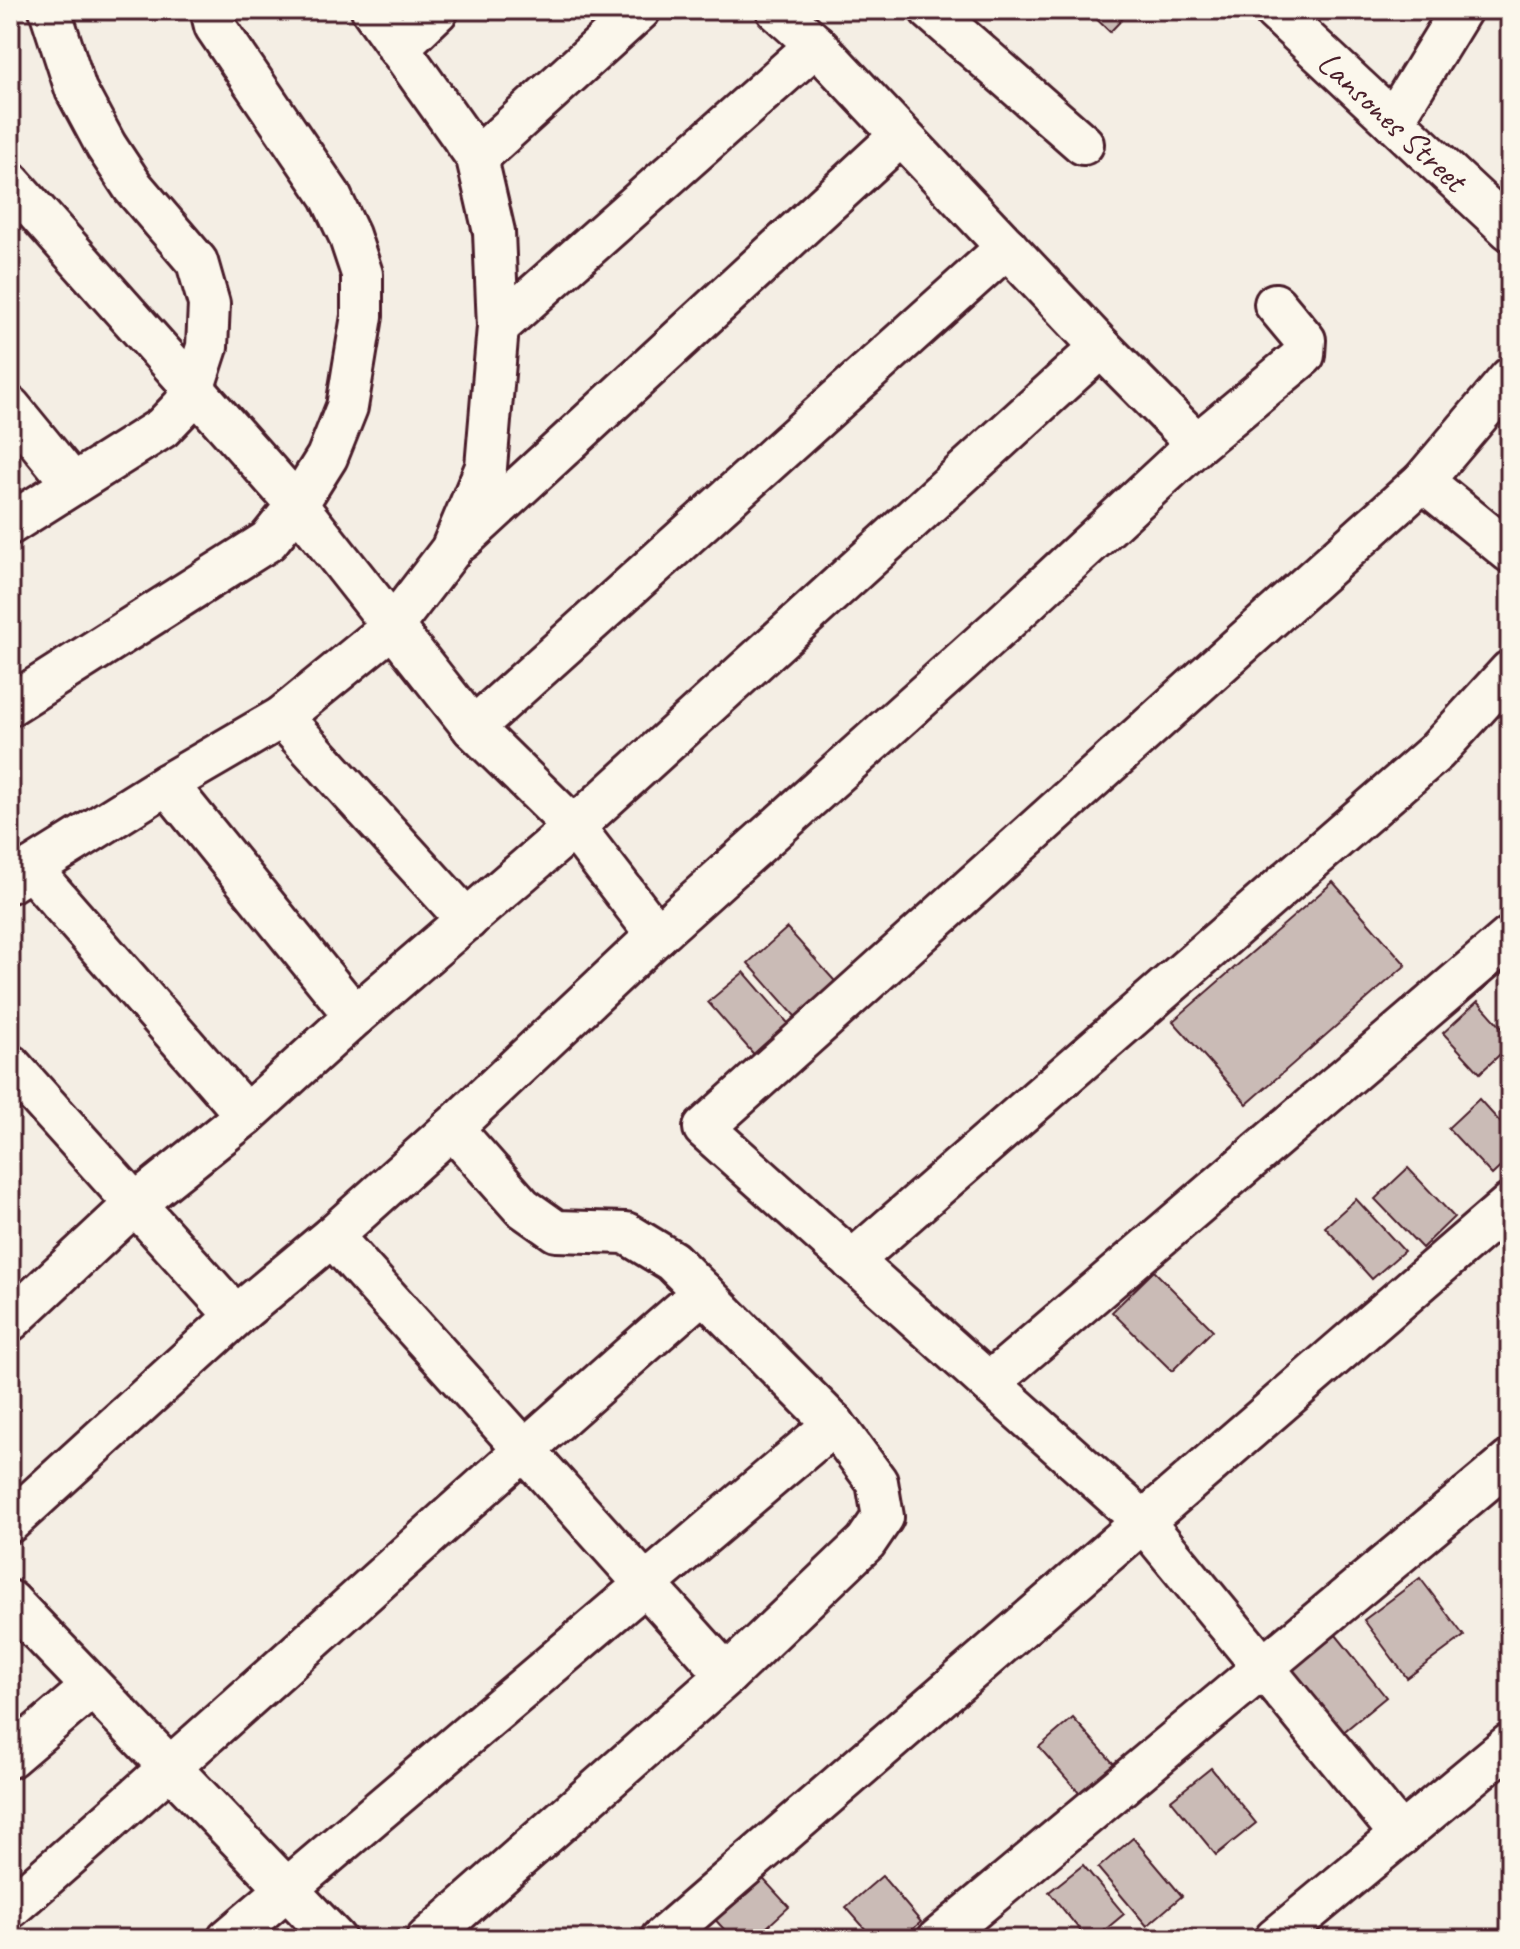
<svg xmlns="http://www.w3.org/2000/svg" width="1520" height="1949" font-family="Caveat,sans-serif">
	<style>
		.building { fill: #cabbb6; stroke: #4a1f2b; stroke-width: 2 }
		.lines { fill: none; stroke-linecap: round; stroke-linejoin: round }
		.street-casing { stroke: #4a1f2b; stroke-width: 46 }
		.street { stroke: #fbf7ec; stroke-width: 40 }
		.labels { text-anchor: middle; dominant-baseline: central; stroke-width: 7; stroke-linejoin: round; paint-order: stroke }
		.street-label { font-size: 34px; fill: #4a1f2b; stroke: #fbf7ec }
	</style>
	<rect width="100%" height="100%" fill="#f4eee4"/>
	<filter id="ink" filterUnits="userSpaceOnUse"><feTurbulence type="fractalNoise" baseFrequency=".0125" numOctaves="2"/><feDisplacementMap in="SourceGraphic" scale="16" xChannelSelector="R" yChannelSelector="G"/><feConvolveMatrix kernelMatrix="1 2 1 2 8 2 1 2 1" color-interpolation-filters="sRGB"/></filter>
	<g filter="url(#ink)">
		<path class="building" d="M1087,10H1131L1110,32Z
			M1333,882L1406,965L1247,1104L1173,1021Z
			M787,928L842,989L802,1024L748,963Z
			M744,972L793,1029L758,1059L708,1002Z
			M1478,1001L1510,1037V1045L1480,1073L1443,1033Z
			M1479,1099L1510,1133V1158L1492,1175L1448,1128Z
			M1408,1168L1454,1217L1422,1248L1375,1199Z
			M1356,1199L1404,1251L1372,1279L1325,1227Z
			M1154,1271L1213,1330L1172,1371L1112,1312Z
			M1420,1578L1464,1636L1407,1678L1364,1620Z
			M1336,1635L1386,1697L1341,1734L1290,1671Z
			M1073,1718L1114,1764L1080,1794L1039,1747Z
			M1211,1768L1256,1823L1216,1855L1171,1800Z
			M1133,1838L1182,1896L1147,1926L1098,1868Z
			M1083,1865L1124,1914L1094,1939H1087L1049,1892Z
			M757,1872L789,1907L754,1939H733L710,1914Z
			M882,1876L921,1922L901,1939H874L846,1907Z"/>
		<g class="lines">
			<defs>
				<g id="street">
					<path d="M777,10L816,45L1101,347L1197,444"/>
					<path d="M930,10L1083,144"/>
					<path id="s1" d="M1274,10L1510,230"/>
					<path d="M398,48L438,10"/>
					<path d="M1393,121L1461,10"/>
					<path d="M477,158L640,10"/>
					<path d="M10,182L297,505L473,728L574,827L657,935"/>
					<path d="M498,327L816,45"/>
					<path d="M10,407L73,484"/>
					<path d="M1423,481L1510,552"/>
					<path d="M10,524L162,428L183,406L194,387L207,347L209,304L197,262L133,187L106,146L76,90L50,10"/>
					<path d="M462,540L900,136"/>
					<path d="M10,705L268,541L297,505L327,457L347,407L362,316V274L349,235L330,195L215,26L211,10"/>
					<path d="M282,717L467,920"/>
					<path d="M473,728L1007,247"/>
					<path d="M167,784L355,1016"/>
					<path d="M31,869L246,1115"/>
					<path d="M10,882L167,784L282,717L392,627L451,550L486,467L498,327L494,232L477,158L372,10"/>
					<path d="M10,1065L236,1316"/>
					<path d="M332,1236L727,1675"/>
					<path d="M852,1261L1436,752L1510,671"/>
					<path d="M10,1321L135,1204L246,1115L355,1016L574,827L1101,347"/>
					<path d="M989,1383L1510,937"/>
					<path d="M10,1522L236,1316L332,1236L452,1128L657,935L1001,626L1197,444L1304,355L1305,340L1275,304"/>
					<path d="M10,1601L335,1939"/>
					<path d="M10,1757L92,1687"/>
					<path d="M1401,1835L1143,1521L704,1128L1423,481L1510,378"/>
					<path d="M10,1908C244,1705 470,1495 703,1292"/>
					<path d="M228,1939L834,1424"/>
					<path d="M427,1939L727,1675L866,1542L883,1517L877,1482L834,1424L672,1261L626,1233L556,1231L522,1207L452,1128"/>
					<path d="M661,1939L1510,1204"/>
					<path d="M938,1939L1510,1461"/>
					<path d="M1275,1939L1510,1744"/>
				</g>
			</defs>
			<use href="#street" class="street-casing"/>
			<use href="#street" class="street"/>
		</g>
	</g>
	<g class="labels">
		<g class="street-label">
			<text stroke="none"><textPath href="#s1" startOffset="162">Lansones Street</textPath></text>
		</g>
	</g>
	<rect width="1520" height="1949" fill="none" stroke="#fbf7ec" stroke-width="40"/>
	<rect x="20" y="20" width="1480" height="1909" fill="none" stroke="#4a1f2b" stroke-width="3" filter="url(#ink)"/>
</svg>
